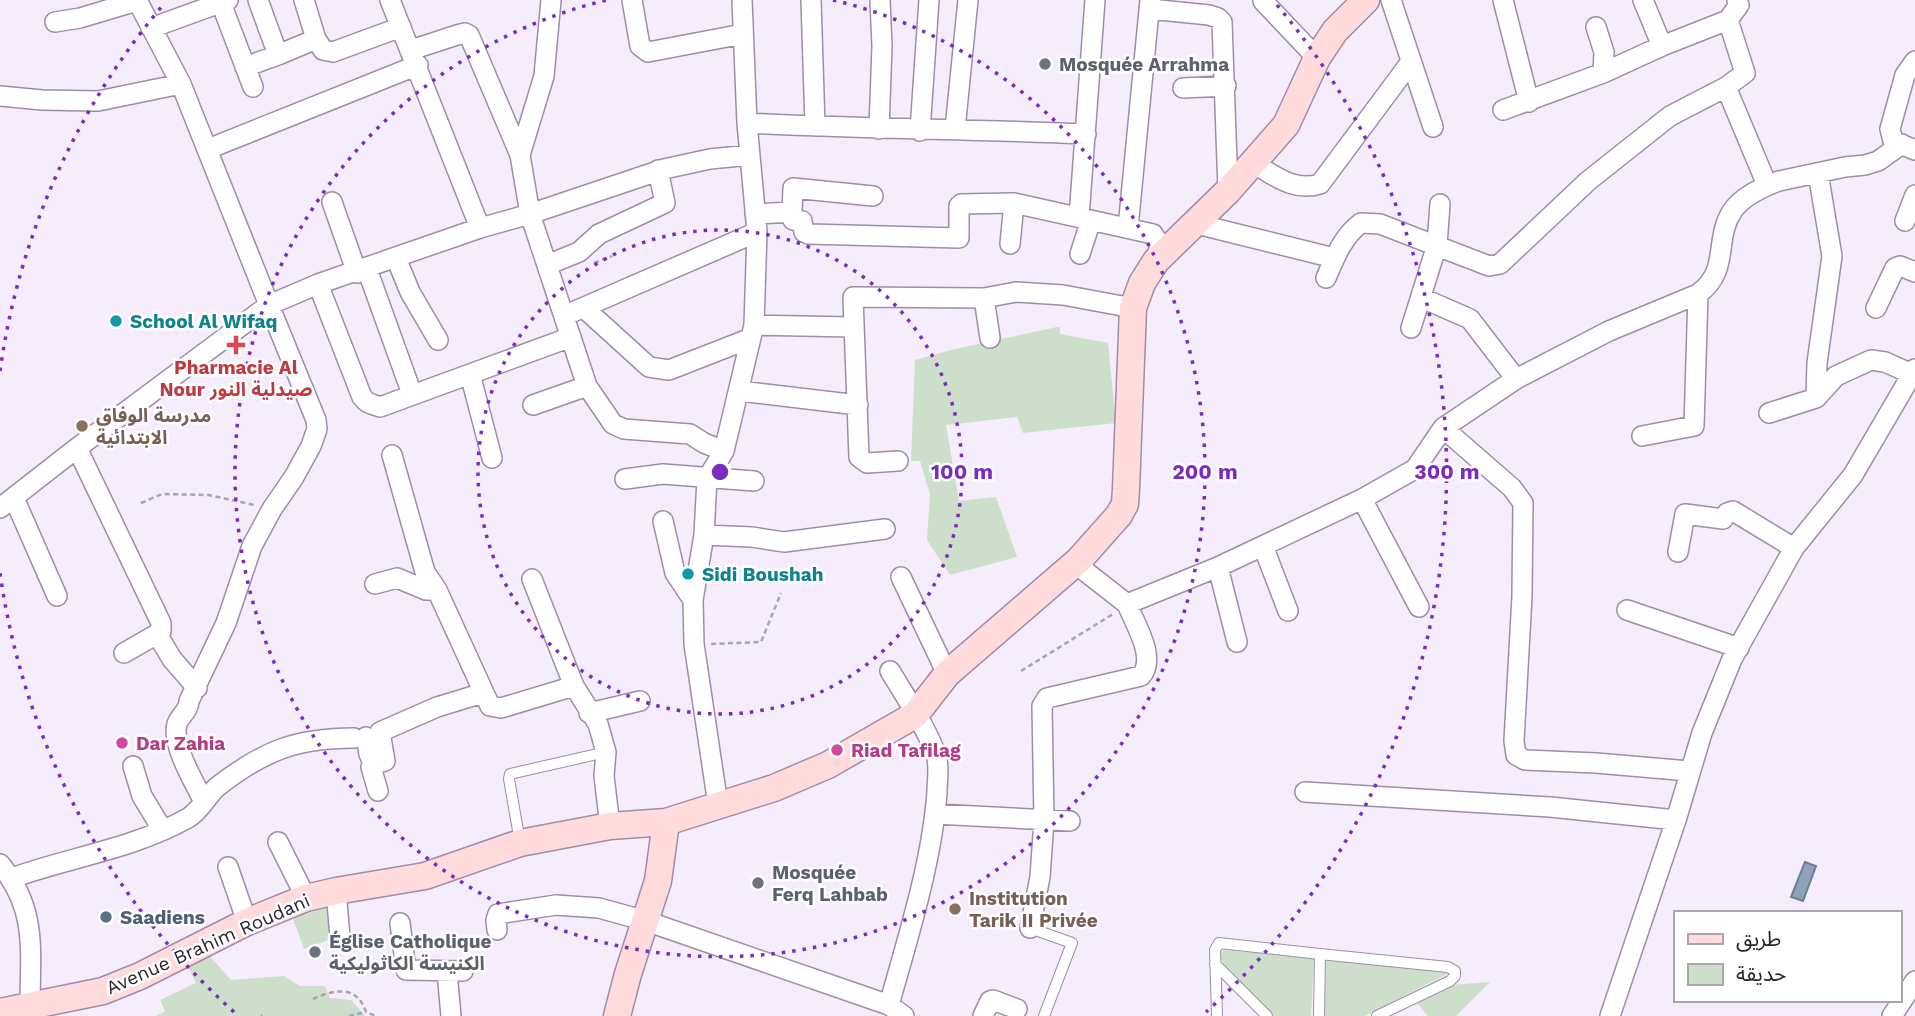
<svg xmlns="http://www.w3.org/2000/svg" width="1915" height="1016" font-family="'Work Sans','Noto Sans Arabic',sans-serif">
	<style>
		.green { fill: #cddfcb }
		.water { fill: #8ea3ba; stroke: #707d90; stroke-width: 2 }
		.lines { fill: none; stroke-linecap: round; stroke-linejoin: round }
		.lane-casing { stroke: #9f8cab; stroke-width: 12 }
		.street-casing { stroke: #9f8cab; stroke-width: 22 }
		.secondary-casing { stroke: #9f8cab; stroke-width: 29 }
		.path { stroke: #a9a2af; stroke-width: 2.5; stroke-dasharray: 5 3.5; stroke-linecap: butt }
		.lane { stroke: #fff; stroke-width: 10 }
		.street { stroke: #fff; stroke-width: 19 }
		.secondary { stroke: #ffdcdb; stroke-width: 26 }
		.ring { fill: none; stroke: #7b2cbf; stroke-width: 3.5; stroke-dasharray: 3.5 7 }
		.worship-dot { fill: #6b7280; stroke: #fff; stroke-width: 2.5 }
		.culture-dot { fill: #0f9aa8; stroke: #fff; stroke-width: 2.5 }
		.health-dot { fill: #e0444e; stroke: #fff; stroke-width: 2.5 }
		.education-dot { fill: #8d6e63; stroke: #fff; stroke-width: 2.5 }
		.hotel-dot { fill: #d1479c; stroke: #fff; stroke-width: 2.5 }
		.service-dot { fill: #5c6f8a; stroke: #fff; stroke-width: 2.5 }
		.labels { text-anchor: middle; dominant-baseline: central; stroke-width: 5; stroke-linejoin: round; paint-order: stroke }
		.worship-label { font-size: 19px; font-weight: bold; fill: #5b616d; stroke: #fff; text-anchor: start }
		.culture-label { font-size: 19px; font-weight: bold; fill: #0d838f; stroke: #fff; text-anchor: start }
		.health-label { font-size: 19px; font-weight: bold; fill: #be3a42; stroke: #fff }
		.education-label { font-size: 19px; font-weight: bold; fill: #785e54; stroke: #fff; text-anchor: start }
		.hotel-label { font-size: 19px; font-weight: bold; fill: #b23c85; stroke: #fff; text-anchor: start }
		.service-label { font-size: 19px; font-weight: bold; fill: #4e5e75; stroke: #fff; text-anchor: start }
		.street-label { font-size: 19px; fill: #2a232f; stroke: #fff }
		.centre { fill: #7b2cbf; stroke: #fff; stroke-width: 3.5 }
		.ring-label { font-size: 21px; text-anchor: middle; font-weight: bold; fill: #7b2cbf; stroke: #fff; stroke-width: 5; stroke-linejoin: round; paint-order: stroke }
	</style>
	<rect width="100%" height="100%" fill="#f5edfb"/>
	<path class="green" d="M1057,327H1060V334L1108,343L1116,423L1023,433L1017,417L946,425L959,501L996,497L1017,557L950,575L927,540L930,494L920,461H911L915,360L955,349Z
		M333,903L336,937L304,949L293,919Z
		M1223,950L1314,958L1311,1016H1274L1222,962L1220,957Z
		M207,953L231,980L284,976L300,986H325L330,998L351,1000L365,1016H156L165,1011L160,1000L196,983L187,965Z
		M1329,960L1451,972L1365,1016H1322L1324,963Z
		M1490,982L1456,1016H1428L1416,1002L1449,985Z"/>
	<path class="water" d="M1805,862L1816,866L1803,901L1791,897Z"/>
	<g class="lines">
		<defs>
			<path id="lane" d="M520,842L509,779L510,774L606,752
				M1030,928L1072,943L1044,1016
				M1215,964L1267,1016
				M1217,1016L1215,950L1219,943L1320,954
				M1319,1016L1320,954L1448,967L1455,971V976L1450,981L1377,1016"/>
			<path id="street" d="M258,0L278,55L316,39
				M304,0L316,39L323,50L333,52L401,27
				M390,0L480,228
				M632,0L640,46L648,52L743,34
				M811,0L815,126
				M1391,0L1433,127
				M1503,0L1529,102
				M1643,0L1662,46
				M1263,1L1317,58
				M221,3L253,87
				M1150,9L1209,15L1218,18L1222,22L1228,191
				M55,22L80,18L137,1
				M1596,27L1604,52L1603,73
				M151,28L228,0
				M411,50L457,35L465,33L469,35L520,155L530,214L664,169L710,159L750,155
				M1915,61L1905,75L1890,129L1893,141L1915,150
				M245,67L278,55
				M1726,87L1767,185
				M1183,88L1226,86
				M0,96L42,100L98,101L181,84
				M1503,110L1603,73L1662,46L1728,20L1739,5L1737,0
				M747,123C860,129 973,129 1086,134
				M879,129L882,46L880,0
				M955,129L968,0
				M920,131L929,0
				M208,149L418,65
				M520,155L544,76L551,0
				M1253,163C1275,176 1294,192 1320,184L1410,63
				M332,202L357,273
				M792,212L793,220L802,221L804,232L808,234L959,238V206L961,204L1014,203L1153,234L1160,245L1156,261
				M755,214L792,212L793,188L873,196
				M1079,217L1095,0
				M1905,221L1915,195
				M1193,223L1334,258
				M1128,228L1150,0
				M1010,244L1014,203
				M1080,254L1091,220
				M396,258L410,292L438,340
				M547,265L579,252L599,234L665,203L658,170
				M367,269L412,394
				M1326,278C1335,257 1343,236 1361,223L1380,224L1489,266L1500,264L1588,181L1670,116L1726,87L1745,73L1728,20
				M318,284L362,397C368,405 373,404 380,407L571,337
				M984,298L990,338
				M1422,298L1470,319L1516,379
				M584,308L649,367L669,370L751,338
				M1876,308L1895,268L1900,266L1915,272
				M566,315L757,232
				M754,325L853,327
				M1411,328L1437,245L1440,204
				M470,374L492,458
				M740,391L858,405
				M1816,398L1817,363L1832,256L1818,173
				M533,405L587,386
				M1769,413L1816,398L1836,376L1871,360L1885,362L1912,374
				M1443,428L1512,488L1523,503L1522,596L1514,741L1516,755L1525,760L1596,763L1689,771
				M1642,436L1694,426L1698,294
				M77,448L161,623V631L157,634L172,659L197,688
				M392,455L425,572L437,590L490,706L501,708L574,686
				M898,461L867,463L859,457L853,297L984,298L1016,292L1063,295L1133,308
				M625,479L663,474L754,481
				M14,498L57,596
				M1362,499L1419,607
				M0,508L77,448L269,305L181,84L137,0
				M663,521L675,573L693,600
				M704,535L752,537L784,542L885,529
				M1263,546L1288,611
				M1678,552L1685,514L1723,519L1727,513L1733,511L1794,548
				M1079,560L1086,572L1127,604L1218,567L1362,499L1415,469L1443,428L1516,379L1609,331L1698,294C1731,270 1713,239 1733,210C1742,197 1764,186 1779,181L1845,167L1865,165L1878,161L1902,144
				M1218,567L1237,642
				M901,577L947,674
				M532,579L574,686L598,724L606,752L604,776L610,826
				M375,584L397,578L426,590H437
				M1627,610L1739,648
				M124,653L157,634
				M589,713L640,701
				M366,737L369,754L373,764
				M133,766L142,796L162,829
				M378,791L371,767L373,764L385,761L380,732L437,707L483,693
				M1305,792L1550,807L1676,820
				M204,802C195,783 171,745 177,724C180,715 189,711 189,701L226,623L252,546L272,509L294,477L311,446L317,429L316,420L269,305L318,284L480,228L530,214L587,386L613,424L624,429L690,434L704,443L724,451
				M718,805L694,644L693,600L704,535L707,479L724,451L754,325L757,232L747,123L742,0
				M935,814L1070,821
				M278,842L306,898
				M0,864C38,910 30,951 30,1007
				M228,867L247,922
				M12,878C70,857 133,849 188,818C200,811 207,796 217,787C263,751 296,738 354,738
				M336,891L340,937
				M400,923L406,970L463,971
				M1030,928L1040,877L1044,820L1042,706L1047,698L1141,676C1157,658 1135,624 1127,604
				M497,930L496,920L498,914L556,905L599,908L646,921L889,1005L904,1016
				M447,972L451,1016
				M889,1005C908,937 932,862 937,792C937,780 940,766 936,755C928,730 904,694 890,671
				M983,1016L990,1001L993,1000L1017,1009
				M1610,1016L1676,820L1702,733L1732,659L1794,548L1853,475L1915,369
				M1892,1016L1915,981"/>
			<path id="secondary" d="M0,1012L103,991L140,976L247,922L306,898L336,891L425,876L520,843L610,826L666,822L774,788L828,765L915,715L947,674L1079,560L1119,515L1125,504L1126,489L1133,308L1142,283L1156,261L1228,191L1286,125L1317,58L1335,31L1366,0
				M617,1016L628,974L658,881L666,822"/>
		</defs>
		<use href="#lane" class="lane-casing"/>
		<use href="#street" class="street-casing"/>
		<use href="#secondary" class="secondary-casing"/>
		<path class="path" d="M594,263L612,256
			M141,503L162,494L209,495L254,505
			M711,644L761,642L781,593
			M1021,671L1113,614
			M313,999C335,989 357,985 366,1012L376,1016
			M261,1015L262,1016
			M349,1016L366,1012"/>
		<use href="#lane" class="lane"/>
		<use href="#street" class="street"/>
		<use href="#secondary" class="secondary"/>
	</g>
	<g class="ring">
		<circle cx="720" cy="472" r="242"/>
		<path d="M833 0A485 485 0 1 1 607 0"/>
		<path d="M234 1012A727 727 0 0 1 0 573M0 371A727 727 0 0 1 163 5M1277 5A727 727 0 0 1 1206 1012"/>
	</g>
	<g class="worship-dot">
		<circle cx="1045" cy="64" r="7"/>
		<circle cx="758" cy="883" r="7"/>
		<circle cx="315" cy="952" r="7"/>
	</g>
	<g class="culture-dot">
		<circle cx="116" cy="321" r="7"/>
		<circle cx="688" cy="574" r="7"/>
	</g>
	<path class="health-dot" d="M232.5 334.5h7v7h7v7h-7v7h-7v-7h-7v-7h7z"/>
	<g class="education-dot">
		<circle cx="82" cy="426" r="7"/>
		<circle cx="955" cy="909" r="7"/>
	</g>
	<g class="hotel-dot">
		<circle cx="122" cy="743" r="7"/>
		<circle cx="837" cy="750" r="7"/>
	</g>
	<circle class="service-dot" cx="106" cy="917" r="7"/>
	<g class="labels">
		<g class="worship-label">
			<text x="1059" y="64">Mosquée Arrahma</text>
			<text x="772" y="872">Mosquée<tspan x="772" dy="22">Ferq Lahbab</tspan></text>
			<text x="329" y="941">Église Catholique<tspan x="329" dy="22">الكنيسة الكاثوليكية</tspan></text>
		</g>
		<g class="culture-label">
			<text x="130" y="321">School Al Wifaq</text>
			<text x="702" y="574">Sidi Boushah</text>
		</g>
		<g class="health-label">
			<text x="236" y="367">Pharmacie Al<tspan x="236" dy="22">Nour صيدلية النور</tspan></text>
		</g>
		<g class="education-label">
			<text x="96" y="415">مدرسة الوفاق<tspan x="96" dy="22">الابتدائية</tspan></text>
			<text x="969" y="898">Institution<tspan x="969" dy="22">Tarik II Privée</tspan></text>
		</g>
		<g class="hotel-label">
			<text x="136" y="743">Dar Zahia</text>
			<text x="851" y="750">Riad Tafilag</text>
		</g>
		<g class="service-label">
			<text x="120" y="917">Saadiens</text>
		</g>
		<g class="street-label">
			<text transform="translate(208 944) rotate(-24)">Avenue Brahim Roudani</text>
		</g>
	</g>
	<circle cx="720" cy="472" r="10" class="centre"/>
	<g class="ring-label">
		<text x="962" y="479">100 m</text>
		<text x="1205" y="479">200 m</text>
		<text x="1447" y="479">300 m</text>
	</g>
	<rect x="1674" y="911" width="228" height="91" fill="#ffffff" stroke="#aaa7ac" stroke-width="2"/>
	<rect x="1688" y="934" width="35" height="10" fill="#ffdcdb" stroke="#aaa7ac" stroke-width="2"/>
	<text x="1736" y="946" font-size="21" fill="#2a232f">طريق</text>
	<rect x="1688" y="964" width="35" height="21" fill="#cddfcb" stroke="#aaa7ac" stroke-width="2"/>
	<text x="1736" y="981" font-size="21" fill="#2a232f">حديقة</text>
</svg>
